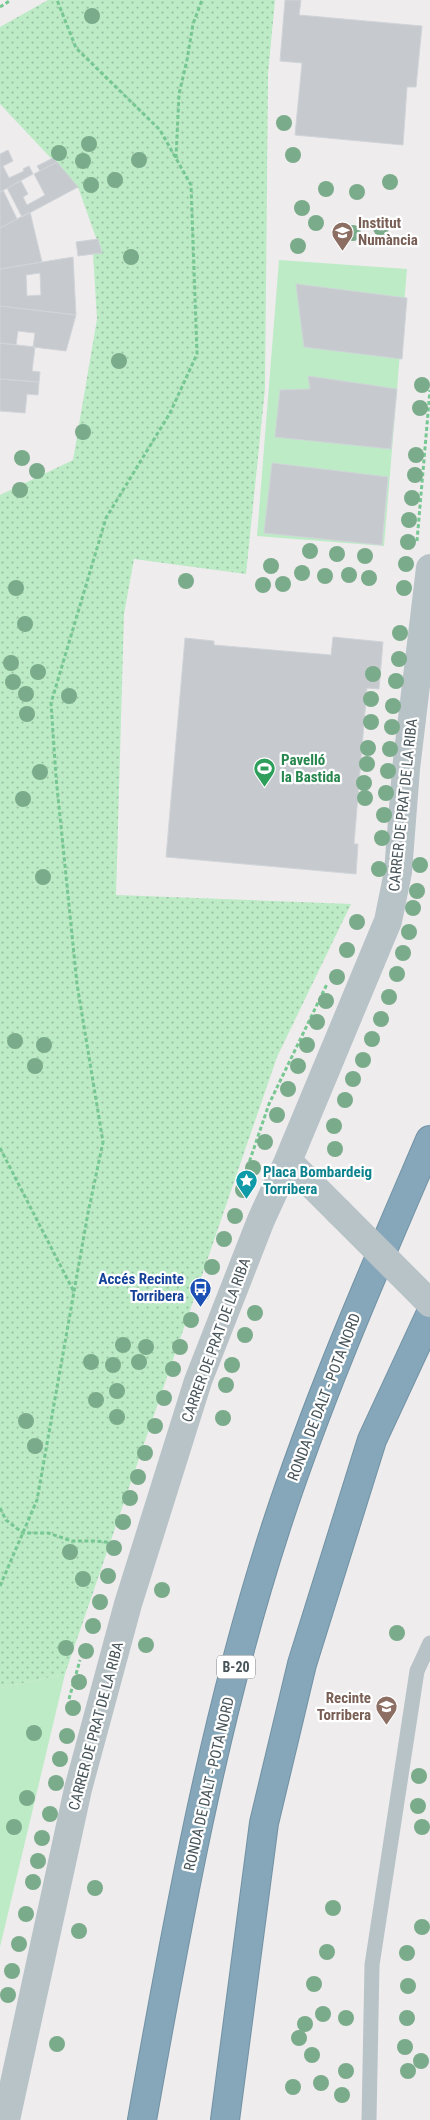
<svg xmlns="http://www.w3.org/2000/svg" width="430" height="2120" font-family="'Roboto Condensed',sans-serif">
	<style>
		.grass { fill: url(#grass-dots) }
		.green { fill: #bcebc6 }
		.building { fill: #c6cace; stroke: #d0d4d8; fill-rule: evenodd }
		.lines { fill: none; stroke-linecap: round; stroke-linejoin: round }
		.motorway-casing { stroke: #7192a4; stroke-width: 30 }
		.path { stroke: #76c792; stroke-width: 3; stroke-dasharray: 4 2.5; stroke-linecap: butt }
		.service { stroke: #b8c3c8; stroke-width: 15 }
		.minor { stroke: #b8c3c8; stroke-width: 28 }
		.motorway { stroke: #86a7b9; stroke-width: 28 }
		.minor-bridge { stroke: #b8c3c8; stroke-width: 28 }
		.tree { fill: #7aab8a }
		.labels { text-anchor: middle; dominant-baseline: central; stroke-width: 4.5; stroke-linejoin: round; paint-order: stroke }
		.shield { fill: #fff; stroke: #7e878a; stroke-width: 1 }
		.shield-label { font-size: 14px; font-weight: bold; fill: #465358 }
		.education-label { font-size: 15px; font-weight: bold; fill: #785e54; stroke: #fff; text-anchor: start }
		.leisure-label { font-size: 15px; font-weight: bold; fill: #27864d; stroke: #fff; text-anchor: start }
		.street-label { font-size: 15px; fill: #465358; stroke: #fff }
		.culture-label { font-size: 15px; font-weight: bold; fill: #0d838f; stroke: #fff; text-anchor: start }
		.transit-label { font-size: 15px; font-weight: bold; fill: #164399; stroke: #fff; text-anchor: end }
	</style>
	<defs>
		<pattern id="grass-dots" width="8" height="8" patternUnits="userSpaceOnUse" patternTransform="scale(1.25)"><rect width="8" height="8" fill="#bcebc6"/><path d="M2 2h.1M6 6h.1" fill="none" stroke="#9bc1a4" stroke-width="1.8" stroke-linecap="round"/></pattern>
	</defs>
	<rect width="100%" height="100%" fill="#efeced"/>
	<path class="grass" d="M48,0H275L268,74L265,389L246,574L134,559L124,614L116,895L351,904L277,1057L65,1674L0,1688V495L73,460L97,319L93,254L101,252L78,187L0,104V27Z"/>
	<path class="green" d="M279,260L407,269L384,546L257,536Z
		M65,1674L0,1947V1688Z"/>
	<path class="building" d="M285,0H301L299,15L422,26L416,87H407L403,145L295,135L302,63L280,61Z
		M8,150L13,161L3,166L9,178L24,171L23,169L29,166L33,174L0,192V154Z
		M53,158L57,162L40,171L37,166Z
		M57,162L78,187L22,217L7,188L21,181L28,194L23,197L27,205L38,199L45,195L34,174Z
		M3,190L17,219L0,228V192Z
		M30,212L42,262L0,269V228Z
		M98,239L102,253L78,256L76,242Z
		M73,257L76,315L0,306V269ZM40,273L41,295L27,296L26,275Z
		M296,284L407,298L402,359L304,347Z
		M0,306L76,315L66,351L33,347L35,333L26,332L18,331L16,345L0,343Z
		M0,343L35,347L32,371L40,372L39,382L0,379Z
		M308,376L397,389L391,449L275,437L280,390L310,389Z
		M0,379L39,382L38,395L27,394L25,413L0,411Z
		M272,463L388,477L382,545L264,533Z
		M333,637L383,642L379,689L367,688L354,844H358L356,874L166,857L185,638L214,641V645L331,655Z"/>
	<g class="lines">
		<defs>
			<path id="motorway" d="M142,2120C177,1923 214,1717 276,1527C319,1395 375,1268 430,1140
				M225,2120L264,1823L302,1664L372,1440L430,1315"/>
		</defs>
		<use href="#motorway" class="motorway-casing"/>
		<path class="path" d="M0,7L11,0
			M176,158L179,94L187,60L193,24L202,0
			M417,541L430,390
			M0,1148L74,1292
			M239,1192L269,1104L327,984
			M0,1508L6,1520L23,1533H48L72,1541H95L116,1543
			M0,1586L37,1500L88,1213L103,1142L77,984L56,777L51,703L106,518L170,413L197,354L191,185L160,130L76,48L57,0
			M69,1699L80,1660"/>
		<path class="service" d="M369,2120L372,1965L417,1671L430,1643"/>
		<path class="minor" d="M288,1161L339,1212
			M6,2120L78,1789L128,1604L198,1381L261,1220L288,1161L388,921L398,872L406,769L430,568"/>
		<use href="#motorway" class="motorway"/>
		<path class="minor-bridge" d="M339,1212L430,1303"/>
	</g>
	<g class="tree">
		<circle cx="92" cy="16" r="8"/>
		<circle cx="284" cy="123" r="8"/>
		<circle cx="89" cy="144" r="8"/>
		<circle cx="59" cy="153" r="8"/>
		<circle cx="293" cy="155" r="8"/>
		<circle cx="139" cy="160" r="8"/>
		<circle cx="83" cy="161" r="8"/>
		<circle cx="115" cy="180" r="8"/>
		<circle cx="390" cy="182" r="8"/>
		<circle cx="91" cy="185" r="8"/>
		<circle cx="326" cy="189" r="8"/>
		<circle cx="357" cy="192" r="8"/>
		<circle cx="302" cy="208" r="8"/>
		<circle cx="316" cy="223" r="8"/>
		<circle cx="381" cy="228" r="8"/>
		<circle cx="353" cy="233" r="8"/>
		<circle cx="298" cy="246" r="8"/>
		<circle cx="131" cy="257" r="8"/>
		<circle cx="119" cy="361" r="8"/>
		<circle cx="422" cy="385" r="8"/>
		<circle cx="420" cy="408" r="8"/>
		<circle cx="83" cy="432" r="8"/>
		<circle cx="416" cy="455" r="8"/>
		<circle cx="22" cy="458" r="8"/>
		<circle cx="37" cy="471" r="8"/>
		<circle cx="415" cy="475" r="8"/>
		<circle cx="20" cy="490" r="8"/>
		<circle cx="412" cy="498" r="8"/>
		<circle cx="409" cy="520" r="8"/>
		<circle cx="408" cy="542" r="8"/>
		<circle cx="310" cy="551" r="8"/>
		<circle cx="337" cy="554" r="8"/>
		<circle cx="365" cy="556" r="8"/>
		<circle cx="406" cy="564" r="8"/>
		<circle cx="271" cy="566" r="8"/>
		<circle cx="302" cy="573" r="8"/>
		<circle cx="349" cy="575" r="8"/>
		<circle cx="325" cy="576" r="8"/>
		<circle cx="369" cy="578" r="8"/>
		<circle cx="186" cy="581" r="8"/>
		<circle cx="283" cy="584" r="8"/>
		<circle cx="263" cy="585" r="8"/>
		<circle cx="16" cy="588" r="8"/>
		<circle cx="404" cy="588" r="8"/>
		<circle cx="25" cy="624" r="8"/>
		<circle cx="400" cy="633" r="8"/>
		<circle cx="399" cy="659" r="8"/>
		<circle cx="11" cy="663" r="8"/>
		<circle cx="38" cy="672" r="8"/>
		<circle cx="373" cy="674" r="8"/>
		<circle cx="396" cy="681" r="8"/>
		<circle cx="13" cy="682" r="8"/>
		<circle cx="26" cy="694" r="8"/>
		<circle cx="69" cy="696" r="8"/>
		<circle cx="371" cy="699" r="8"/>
		<circle cx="393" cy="706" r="8"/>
		<circle cx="27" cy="714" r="8"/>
		<circle cx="371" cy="722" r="8"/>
		<circle cx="392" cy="727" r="8"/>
		<circle cx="368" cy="748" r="8"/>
		<circle cx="390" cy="749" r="8"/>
		<circle cx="367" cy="764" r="8"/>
		<circle cx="388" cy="771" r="8"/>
		<circle cx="40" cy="772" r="8"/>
		<circle cx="364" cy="783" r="8"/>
		<circle cx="386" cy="793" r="8"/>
		<circle cx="365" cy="798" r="8"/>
		<circle cx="23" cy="799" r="8"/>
		<circle cx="384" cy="815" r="8"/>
		<circle cx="382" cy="838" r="8"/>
		<circle cx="420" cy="865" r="8"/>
		<circle cx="379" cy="869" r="8"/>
		<circle cx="43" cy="877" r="8"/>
		<circle cx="417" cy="891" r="8"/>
		<circle cx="413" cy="908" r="8"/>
		<circle cx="357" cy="922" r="8"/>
		<circle cx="409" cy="932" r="8"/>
		<circle cx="347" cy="950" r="8"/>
		<circle cx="403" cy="953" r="8"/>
		<circle cx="397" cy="974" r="8"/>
		<circle cx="337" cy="977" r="8"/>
		<circle cx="389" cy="997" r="8"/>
		<circle cx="326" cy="1001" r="8"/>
		<circle cx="381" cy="1019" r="8"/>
		<circle cx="317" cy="1022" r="8"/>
		<circle cx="372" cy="1039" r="8"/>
		<circle cx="15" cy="1041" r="8"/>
		<circle cx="44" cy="1045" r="8"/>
		<circle cx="307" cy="1045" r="8"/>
		<circle cx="363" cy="1060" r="8"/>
		<circle cx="35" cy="1066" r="8"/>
		<circle cx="298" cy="1066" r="8"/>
		<circle cx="353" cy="1079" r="8"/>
		<circle cx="288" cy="1089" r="8"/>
		<circle cx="345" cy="1100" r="8"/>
		<circle cx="277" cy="1115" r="8"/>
		<circle cx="334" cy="1126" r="8"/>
		<circle cx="265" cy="1142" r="8"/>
		<circle cx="335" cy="1149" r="8"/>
		<circle cx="253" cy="1168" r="8"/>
		<circle cx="243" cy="1190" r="8"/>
		<circle cx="235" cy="1216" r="8"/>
		<circle cx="224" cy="1239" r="8"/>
		<circle cx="212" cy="1267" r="8"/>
		<circle cx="202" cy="1293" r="8"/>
		<circle cx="255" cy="1313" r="8"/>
		<circle cx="191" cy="1320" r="8"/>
		<circle cx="245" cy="1335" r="8"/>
		<circle cx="123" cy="1345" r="8"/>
		<circle cx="146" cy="1347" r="8"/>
		<circle cx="180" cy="1347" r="8"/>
		<circle cx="91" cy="1362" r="8"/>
		<circle cx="139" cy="1362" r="8"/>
		<circle cx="113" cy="1365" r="8"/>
		<circle cx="232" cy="1365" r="8"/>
		<circle cx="173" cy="1369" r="8"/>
		<circle cx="226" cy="1385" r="8"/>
		<circle cx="117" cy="1391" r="8"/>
		<circle cx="164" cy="1398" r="8"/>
		<circle cx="96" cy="1400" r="8"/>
		<circle cx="117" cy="1417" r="8"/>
		<circle cx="223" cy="1418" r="8"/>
		<circle cx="26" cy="1421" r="8"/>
		<circle cx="155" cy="1426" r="8"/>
		<circle cx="35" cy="1446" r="8"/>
		<circle cx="145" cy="1453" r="8"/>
		<circle cx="138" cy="1477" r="8"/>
		<circle cx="130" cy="1498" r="8"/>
		<circle cx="123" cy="1522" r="8"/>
		<circle cx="114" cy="1548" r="8"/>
		<circle cx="70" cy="1552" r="8"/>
		<circle cx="108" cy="1576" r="8"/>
		<circle cx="83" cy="1579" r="8"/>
		<circle cx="162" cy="1590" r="8"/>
		<circle cx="100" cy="1602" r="8"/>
		<circle cx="93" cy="1626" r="8"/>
		<circle cx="397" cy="1633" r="8"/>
		<circle cx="146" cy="1645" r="8"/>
		<circle cx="66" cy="1648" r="8"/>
		<circle cx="86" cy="1651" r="8"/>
		<circle cx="79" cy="1682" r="8"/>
		<circle cx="73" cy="1708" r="8"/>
		<circle cx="34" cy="1733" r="8"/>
		<circle cx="67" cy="1736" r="8"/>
		<circle cx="60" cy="1759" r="8"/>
		<circle cx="419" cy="1776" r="8"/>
		<circle cx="56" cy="1783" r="8"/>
		<circle cx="27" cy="1798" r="8"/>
		<circle cx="418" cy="1806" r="8"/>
		<circle cx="50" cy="1814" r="8"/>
		<circle cx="14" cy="1827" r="8"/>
		<circle cx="422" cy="1827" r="8"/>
		<circle cx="42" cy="1838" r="8"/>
		<circle cx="38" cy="1861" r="8"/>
		<circle cx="33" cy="1882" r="8"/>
		<circle cx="95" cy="1888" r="8"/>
		<circle cx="333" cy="1908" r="8"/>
		<circle cx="26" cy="1914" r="8"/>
		<circle cx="422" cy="1927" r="8"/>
		<circle cx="79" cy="1931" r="8"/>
		<circle cx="19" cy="1944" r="8"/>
		<circle cx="327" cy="1952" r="8"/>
		<circle cx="407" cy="1953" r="8"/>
		<circle cx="12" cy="1971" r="8"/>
		<circle cx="314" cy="1984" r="8"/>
		<circle cx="408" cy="1986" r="8"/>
		<circle cx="8" cy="1995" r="8"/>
		<circle cx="323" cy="2014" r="8"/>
		<circle cx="346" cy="2018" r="8"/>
		<circle cx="407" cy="2018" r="8"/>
		<circle cx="305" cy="2024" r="8"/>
		<circle cx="299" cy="2038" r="8"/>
		<circle cx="57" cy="2044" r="8"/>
		<circle cx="405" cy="2047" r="8"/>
		<circle cx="312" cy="2055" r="8"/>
		<circle cx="421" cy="2061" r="8"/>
		<circle cx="346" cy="2071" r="8"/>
		<circle cx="408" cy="2071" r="8"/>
		<circle cx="321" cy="2083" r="8"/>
		<circle cx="293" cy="2087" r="8"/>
		<circle cx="342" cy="2095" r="8"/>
	</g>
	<defs>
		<symbol id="school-pin" viewBox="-11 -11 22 30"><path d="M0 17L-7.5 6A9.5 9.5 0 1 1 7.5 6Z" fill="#8d6e63" stroke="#fff"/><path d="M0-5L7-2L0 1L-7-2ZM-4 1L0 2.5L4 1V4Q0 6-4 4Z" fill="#fff"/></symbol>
		<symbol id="stadium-pin" viewBox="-11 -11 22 30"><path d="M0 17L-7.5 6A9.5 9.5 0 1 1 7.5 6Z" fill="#2e9e5b" stroke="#fff"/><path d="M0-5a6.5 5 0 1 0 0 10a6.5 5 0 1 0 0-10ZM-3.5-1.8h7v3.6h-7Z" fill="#fff"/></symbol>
		<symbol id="sight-pin" viewBox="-11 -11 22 30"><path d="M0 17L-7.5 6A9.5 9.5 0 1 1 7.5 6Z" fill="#0f9aa8" stroke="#fff"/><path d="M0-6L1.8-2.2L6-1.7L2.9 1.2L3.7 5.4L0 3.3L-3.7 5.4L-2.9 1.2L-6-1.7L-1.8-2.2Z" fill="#fff"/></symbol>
		<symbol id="bus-pin" viewBox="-11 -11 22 30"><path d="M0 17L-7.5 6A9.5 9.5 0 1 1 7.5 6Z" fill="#1a4fb4" stroke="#fff"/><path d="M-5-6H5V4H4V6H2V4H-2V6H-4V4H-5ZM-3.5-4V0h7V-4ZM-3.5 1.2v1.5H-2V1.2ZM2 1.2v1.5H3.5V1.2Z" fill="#fff"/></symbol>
		<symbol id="university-pin" viewBox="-11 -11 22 30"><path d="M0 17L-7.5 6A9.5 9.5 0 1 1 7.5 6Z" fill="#8d6e63" stroke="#fff"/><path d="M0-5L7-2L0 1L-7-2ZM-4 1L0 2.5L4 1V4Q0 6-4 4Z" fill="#fff"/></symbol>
	</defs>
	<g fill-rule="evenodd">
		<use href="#school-pin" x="330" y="220" width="25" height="34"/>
		<use href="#stadium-pin" x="252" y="756" width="25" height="34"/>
		<use href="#sight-pin" x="234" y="1168" width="25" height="34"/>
		<use href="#bus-pin" x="188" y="1276" width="25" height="34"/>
		<use href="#university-pin" x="374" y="1694" width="25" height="34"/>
	</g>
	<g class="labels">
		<rect class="shield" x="217" y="1655.5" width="38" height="23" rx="4"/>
		<g class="shield-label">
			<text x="236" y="1667">B-20</text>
		</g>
		<g class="education-label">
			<text x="358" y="223">Institut<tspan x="358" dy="17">Numància</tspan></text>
			<text x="371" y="1698" text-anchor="end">Recinte<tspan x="371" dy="17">Torribera</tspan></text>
		</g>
		<g class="leisure-label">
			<text x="281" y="760">Pavelló<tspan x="281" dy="17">la Bastida</tspan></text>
		</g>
		<g class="street-label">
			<text transform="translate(403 805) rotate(-84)">CARRER DE PRAT DE LA RIBA</text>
			<text transform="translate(216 1340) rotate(-70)">CARRER DE PRAT DE LA RIBA</text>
			<text transform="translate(324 1397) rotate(-69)">RONDA DE DALT - POTA NORD</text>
			<text transform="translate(96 1726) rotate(-75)">CARRER DE PRAT DE LA RIBA</text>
			<text transform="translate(209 1784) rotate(-77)">RONDA DE DALT - POTA NORD</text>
		</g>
		<g class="culture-label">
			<text x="263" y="1172">Placa Bombardeig<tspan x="263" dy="17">Torribera</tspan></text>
		</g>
		<g class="transit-label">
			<text x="184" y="1279">Accés Recinte<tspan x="184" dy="17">Torribera</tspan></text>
		</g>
	</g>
</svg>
